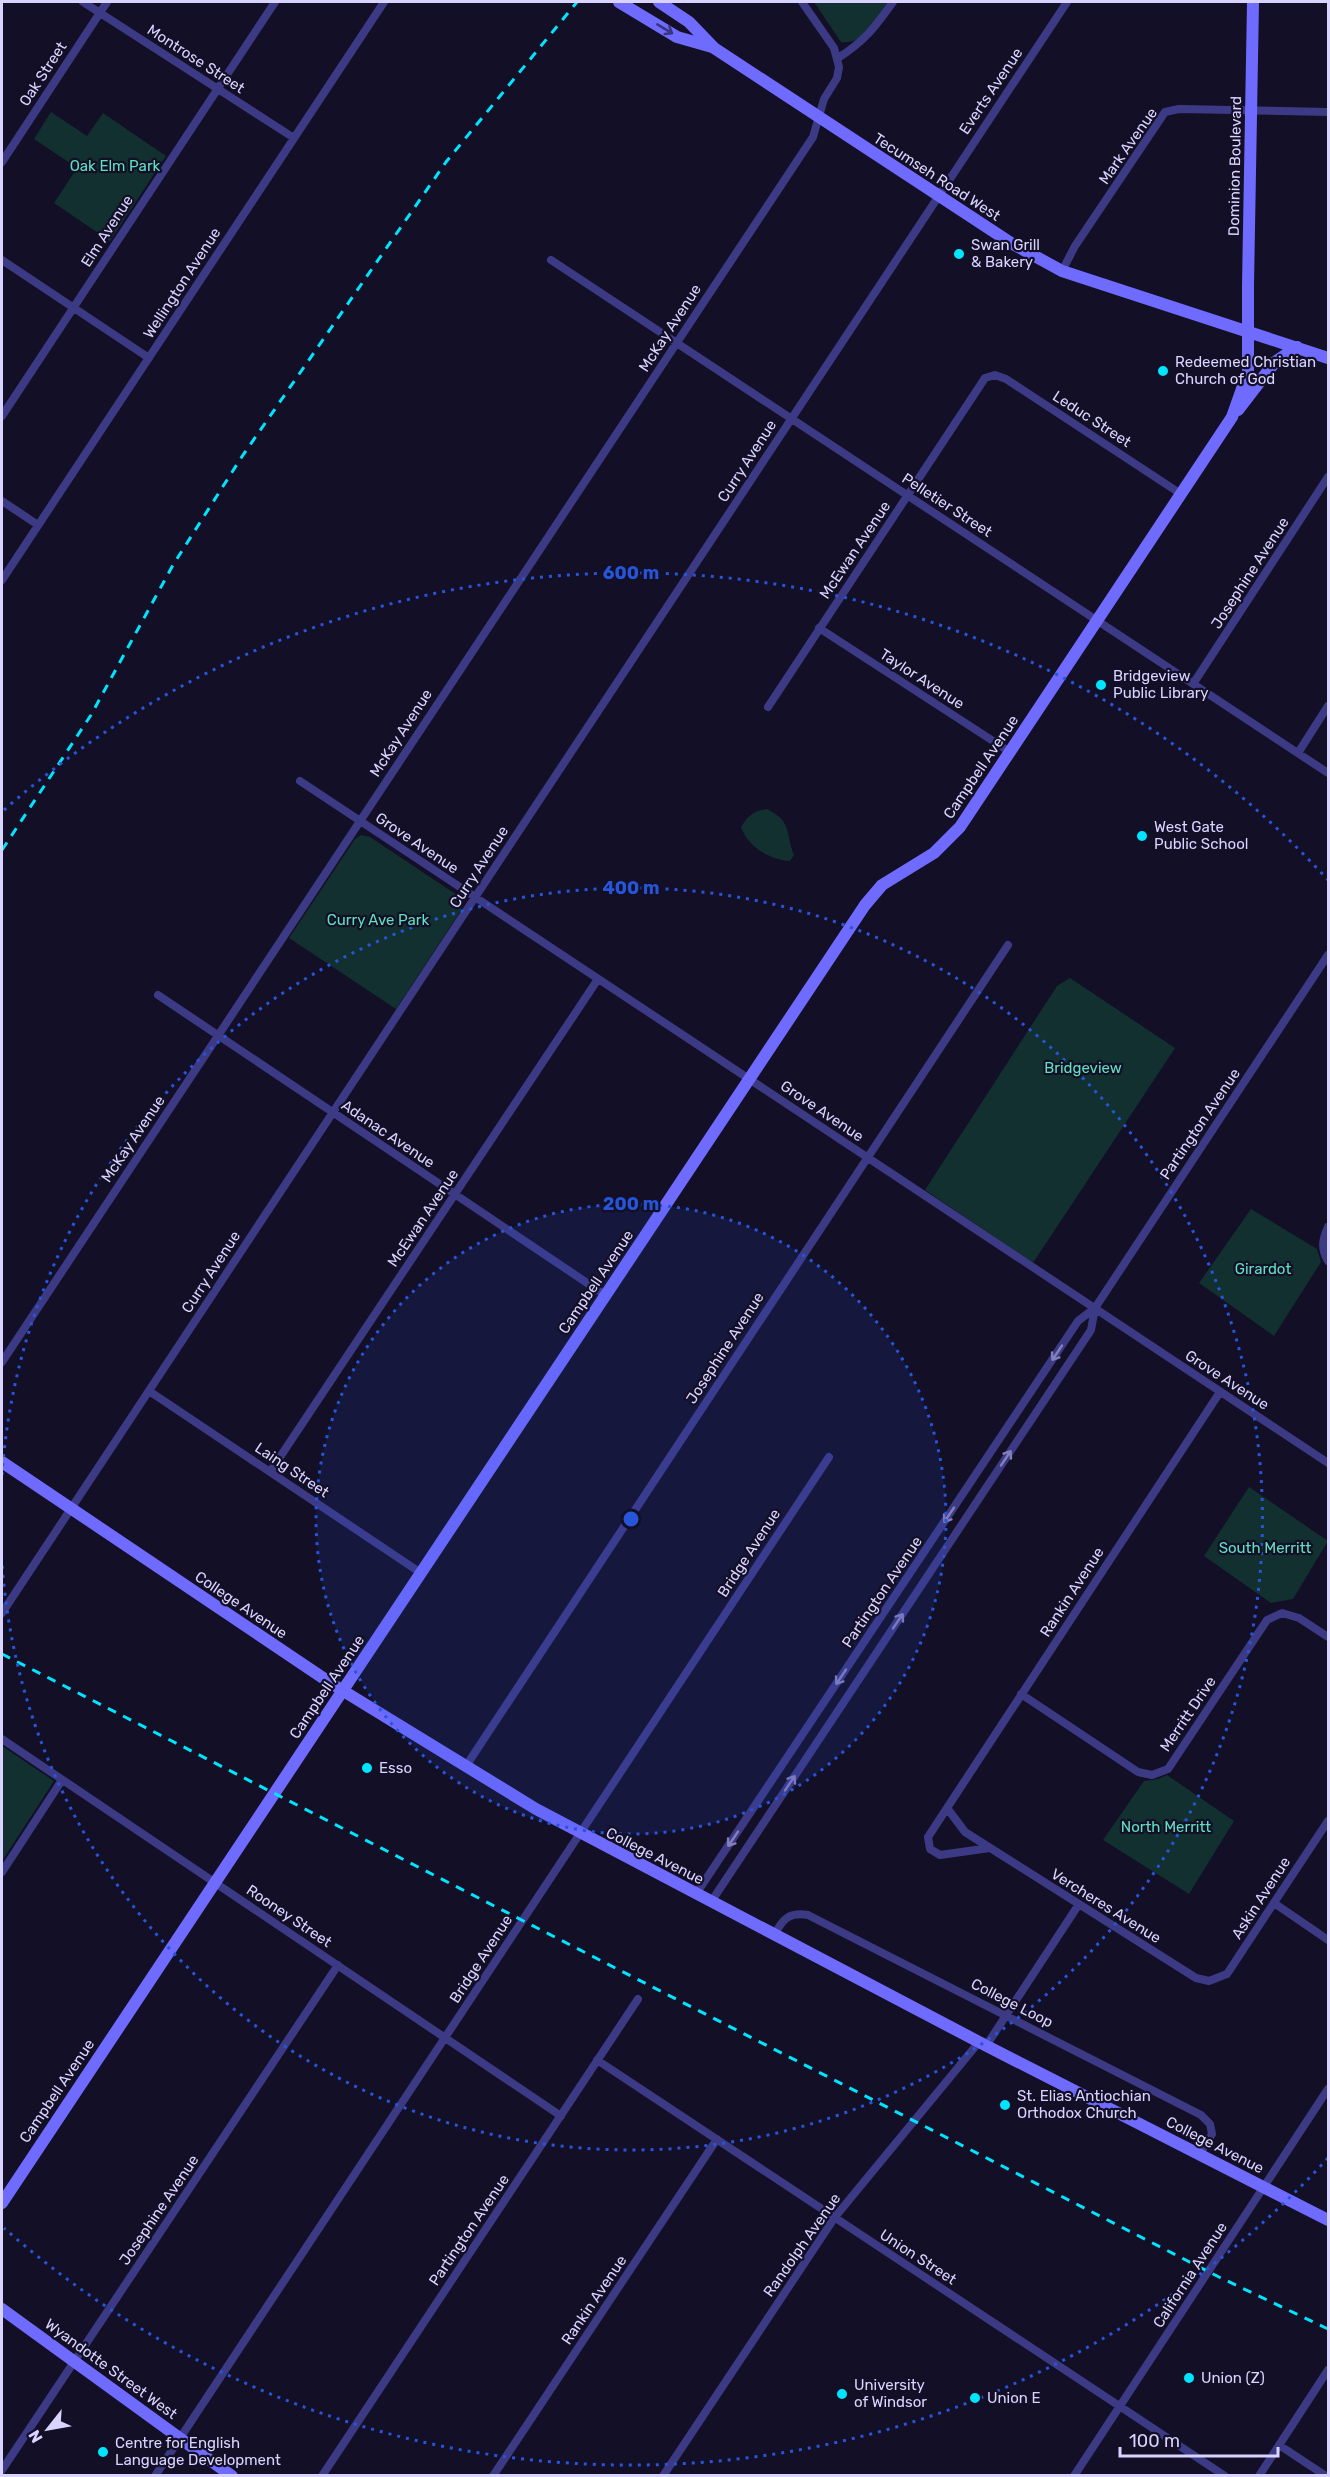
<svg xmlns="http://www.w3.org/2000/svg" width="1330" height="2477" font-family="Rubik,sans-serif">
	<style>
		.green { fill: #12302f }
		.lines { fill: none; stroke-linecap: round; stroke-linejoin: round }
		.street { stroke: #3d3a85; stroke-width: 8 }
		.secondary { stroke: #6f6bff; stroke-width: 12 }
		.rail { stroke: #00e5ff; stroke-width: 3; stroke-dasharray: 9 8; stroke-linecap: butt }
		.oneway { stroke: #38347d }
		.oneway2 { stroke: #837fbc }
		.ring { fill: none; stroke: #2655da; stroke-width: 3; stroke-dasharray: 3 6 }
		.poi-dot { fill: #00e5ff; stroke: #130f26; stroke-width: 2 }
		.labels { text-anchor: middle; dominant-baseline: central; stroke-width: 4.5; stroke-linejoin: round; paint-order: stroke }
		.street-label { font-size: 15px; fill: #d9d4ff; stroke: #130f26 }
		.park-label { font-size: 15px; fill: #5fe0c0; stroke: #130f26 }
		.poi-label { font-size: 15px; fill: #d9d4ff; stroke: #130f26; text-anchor: start }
		.centre { fill: #2655da; stroke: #130f26; stroke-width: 3 }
		.ring-label { font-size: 18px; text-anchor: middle; font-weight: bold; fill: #2655da; stroke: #130f26; stroke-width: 4.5; stroke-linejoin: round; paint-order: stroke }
	</style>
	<rect width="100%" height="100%" fill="#130f26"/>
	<path class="green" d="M814,2H888C876,19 865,45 841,42Z
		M51,112L87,136L103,113L166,156L110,241L54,203L77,168L34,139Z
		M767,809C793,822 785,833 794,855L790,861C770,860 748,847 741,827C748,816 753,811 767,809Z
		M361,835L370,837L457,895L463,903L460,912L396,1009L289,938L355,839Z
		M1070,978L1175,1048L1033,1263L925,1190L1057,986Z
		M1251,1209L1317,1249L1321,1262L1274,1336L1199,1283Z
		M1249,1487L1328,1541L1293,1599L1271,1603L1204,1556Z
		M2,1746L54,1781L2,1861Z
		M1167,1775L1234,1821L1189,1894L1103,1840L1144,1781L1158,1779Z"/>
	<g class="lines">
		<path class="street" d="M83,2L294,138
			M838,58C865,41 875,27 893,2
			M2,162L107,2
			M2,260L149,358
			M551,260L1328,773
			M1062,271L1075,246L1165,112L1179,109L1328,112
			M2,416L275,2
			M2,501L38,525
			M2,580L384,2
			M819,628L1010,752
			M1193,684L1328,477
			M768,707L985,378L995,375L1006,379L1181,494
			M1298,753L1328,706
			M300,781L1328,1463
			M158,995L605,1295
			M1328,1227C1322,1240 1321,1249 1328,1261
			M2,1362L813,137L824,99L837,78L839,67L834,48L802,2
			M149,1391L421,1573
			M270,1472L598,979
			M2,1613L1067,2
			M1021,1694L1138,1772L1152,1775L1168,1769L1267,1620L1282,1613L1299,1618L1328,1637
			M2,1739L561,2116
			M466,1766L1008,945
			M947,1808L1220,1392
			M990,1848L940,1855L930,1849L928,1837L947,1808L965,1832L1196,1978L1209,1981L1227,1974L1328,1821
			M2,1872L62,1780
			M696,1894L1078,1321L1095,1308L1328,955
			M711,1902L1091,1330L1095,1308
			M1274,1903L1328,1940
			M775,1934C783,1918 790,1912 808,1915L1201,2115L1210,2124L1212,2134L1200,2154
			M986,2046L1079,1904
			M597,2060L1225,2476
			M1279,2445L1326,2476
			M2,2470L338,1965
			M155,2476L829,1457
			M322,2476L638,1999
			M493,2476L717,2139
			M663,2476L835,2217L979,2042
			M1074,2476L1328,2089
			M1259,2476L1328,2370"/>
		<path class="secondary" d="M619,2L677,37L712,47
			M659,2L689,22L714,48L1011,243L1062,271L1328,358
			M1238,410L1275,362L1297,347
			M2,1462L332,1684L536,1809L979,2042L1328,2220
			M2,2203L865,905L882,885L934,853L960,827L1232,417L1248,372V285L1253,2
			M2,2309L232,2476"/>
		<path class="rail" d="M2,850L91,715L173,565L241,458L446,162L577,2
			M2,1654L1219,2277L1328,2329"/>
	</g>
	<defs><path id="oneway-shaft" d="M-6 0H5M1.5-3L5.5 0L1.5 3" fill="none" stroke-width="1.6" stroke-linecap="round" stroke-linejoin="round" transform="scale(1.5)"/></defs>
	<use class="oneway" href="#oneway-shaft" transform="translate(665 29) rotate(31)"/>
	<g class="oneway2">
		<use href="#oneway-shaft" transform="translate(1057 1353) rotate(124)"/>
		<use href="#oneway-shaft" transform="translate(1006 1458) rotate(-56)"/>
		<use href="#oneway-shaft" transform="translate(949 1515) rotate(124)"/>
		<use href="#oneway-shaft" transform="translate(898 1621) rotate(-56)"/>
		<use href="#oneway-shaft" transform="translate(841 1677) rotate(124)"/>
		<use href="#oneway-shaft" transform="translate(790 1783) rotate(-56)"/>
		<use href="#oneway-shaft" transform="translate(733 1839) rotate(124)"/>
	</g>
	<circle cx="631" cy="1519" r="315" fill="#2655da" fill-opacity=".12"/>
	<g class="ring">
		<circle cx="631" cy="1519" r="315"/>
		<path d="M2 1475A631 631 0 1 1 2 1563"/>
		<path d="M1328 2158A946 946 0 0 1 4 2228M4 810A946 946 0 0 1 1328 880"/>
	</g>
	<g class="poi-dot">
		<circle cx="959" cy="254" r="6"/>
		<circle cx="1163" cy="371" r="6"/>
		<circle cx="1101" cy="685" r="6"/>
		<circle cx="1142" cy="836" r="6"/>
		<circle cx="367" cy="1768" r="6"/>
		<circle cx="1005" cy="2105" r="6"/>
		<circle cx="1189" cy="2378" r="6"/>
		<circle cx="842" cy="2394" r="6"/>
		<circle cx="975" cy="2398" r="6"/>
		<circle cx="103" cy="2452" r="6"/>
	</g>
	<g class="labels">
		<g class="street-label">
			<text transform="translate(196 59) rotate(33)">Montrose Street</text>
			<text transform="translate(43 74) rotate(-57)">Oak Street</text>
			<text transform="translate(991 91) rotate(-56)">Everts Avenue</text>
			<text transform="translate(1128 146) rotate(-55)">Mark Avenue</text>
			<text transform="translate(1235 166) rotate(-89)">Dominion Boulevard</text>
			<text transform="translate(937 177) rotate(33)">Tecumseh Road West</text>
			<text transform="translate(107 231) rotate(-57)">Elm Avenue</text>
			<text transform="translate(182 283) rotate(-57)">Wellington Avenue</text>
			<text transform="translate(670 328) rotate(-57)">McKay Avenue</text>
			<text transform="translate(1092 419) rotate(33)">Leduc Street</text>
			<text transform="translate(747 461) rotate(-57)">Curry Avenue</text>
			<text transform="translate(947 505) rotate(33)">Pelletier Street</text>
			<text transform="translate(855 550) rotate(-56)">McEwan Avenue</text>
			<text transform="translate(1250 573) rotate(-57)">Josephine Avenue</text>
			<text transform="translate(922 679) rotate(33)">Taylor Avenue</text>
			<text transform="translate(401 733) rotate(-57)">McKay Avenue</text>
			<text transform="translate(981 767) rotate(-56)">Campbell Avenue</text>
			<text transform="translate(417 843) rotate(34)">Grove Avenue</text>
			<text transform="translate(479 867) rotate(-57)">Curry Avenue</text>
			<text transform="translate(822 1111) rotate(34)">Grove Avenue</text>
			<text transform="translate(1200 1124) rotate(-56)">Partington Avenue</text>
			<text transform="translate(388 1134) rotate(34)">Adanac Avenue</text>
			<text transform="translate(133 1139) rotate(-56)">McKay Avenue</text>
			<text transform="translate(423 1218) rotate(-56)">McEwan Avenue</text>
			<text transform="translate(211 1272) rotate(-57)">Curry Avenue</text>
			<text transform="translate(596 1282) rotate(-56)">Campbell Avenue</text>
			<text transform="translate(725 1348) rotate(-57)">Josephine Avenue</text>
			<text transform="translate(1227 1380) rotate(33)">Grove Avenue</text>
			<text transform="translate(292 1470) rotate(34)">Laing Street</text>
			<text transform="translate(749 1553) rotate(-57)">Bridge Avenue</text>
			<text transform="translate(882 1592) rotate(-56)">Partington Avenue</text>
			<text transform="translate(1072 1592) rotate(-57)">Rankin Avenue</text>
			<text transform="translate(241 1605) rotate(34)">College Avenue</text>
			<text transform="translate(327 1687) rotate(-56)">Campbell Avenue</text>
			<text transform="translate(1188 1714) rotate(-56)">Merritt Drive</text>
			<text transform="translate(655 1856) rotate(27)">College Avenue</text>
			<text transform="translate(1261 1898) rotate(-57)">Askin Avenue</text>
			<text transform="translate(1106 1906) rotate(32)">Vercheres Avenue</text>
			<text transform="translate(289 1916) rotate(34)">Rooney Street</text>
			<text transform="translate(481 1959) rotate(-57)">Bridge Avenue</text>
			<text transform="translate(1012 2003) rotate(27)">College Loop</text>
			<text transform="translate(57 2091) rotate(-56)">Campbell Avenue</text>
			<text transform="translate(1215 2145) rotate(27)">College Avenue</text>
			<text transform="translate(159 2210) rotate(-56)">Josephine Avenue</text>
			<text transform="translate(469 2230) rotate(-56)">Partington Avenue</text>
			<text transform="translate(802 2245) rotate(-55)">Randolph Avenue</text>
			<text transform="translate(918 2257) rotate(33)">Union Street</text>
			<text transform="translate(1190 2275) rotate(-57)">California Avenue</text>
			<text transform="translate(594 2300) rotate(-56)">Rankin Avenue</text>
			<text transform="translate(111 2369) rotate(36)">Wyandotte Street West</text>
		</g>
		<g class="park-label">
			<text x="115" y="166">Oak Elm Park</text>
			<text x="378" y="920">Curry Ave Park</text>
			<text x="1083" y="1068">Bridgeview</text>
			<text x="1263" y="1269">Girardot</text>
			<text x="1265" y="1548">South Merritt</text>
			<text x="1166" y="1827">North Merritt</text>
		</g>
		<g class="poi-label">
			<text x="971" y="245">Swan Grill<tspan x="971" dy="17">&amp; Bakery</tspan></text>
			<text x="1175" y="362">Redeemed Christian<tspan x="1175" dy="17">Church of God</tspan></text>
			<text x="1113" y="676">Bridgeview<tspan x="1113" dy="17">Public Library</tspan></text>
			<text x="1154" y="827">West Gate<tspan x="1154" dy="17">Public School</tspan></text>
			<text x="379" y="1768">Esso</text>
			<text x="1017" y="2096">St. Elias Antiochian<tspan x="1017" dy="17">Orthodox Church</tspan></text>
			<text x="1201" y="2378">Union (Z)</text>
			<text x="854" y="2385">University<tspan x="854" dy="17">of Windsor</tspan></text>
			<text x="987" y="2398">Union E</text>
			<text x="115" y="2443">Centre for English<tspan x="115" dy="17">Language Development</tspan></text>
		</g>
	</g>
	<circle cx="631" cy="1519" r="9" class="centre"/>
	<g class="ring-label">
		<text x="631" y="579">600 m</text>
		<text x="631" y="894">400 m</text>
		<text x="631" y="1210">200 m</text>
	</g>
	<rect width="1330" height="2477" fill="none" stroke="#d9d4ff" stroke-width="6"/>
	<g transform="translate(48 2429) rotate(239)" stroke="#130f26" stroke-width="4.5" paint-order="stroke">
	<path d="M0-4.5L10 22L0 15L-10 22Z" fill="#d9d4ff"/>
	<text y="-9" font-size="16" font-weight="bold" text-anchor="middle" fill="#d9d4ff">N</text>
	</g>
	<path d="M1120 2447v9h158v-9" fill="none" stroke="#d9d4ff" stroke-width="3"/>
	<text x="1129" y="2447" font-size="18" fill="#d9d4ff" stroke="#130f26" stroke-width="4.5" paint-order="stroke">100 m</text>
</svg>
